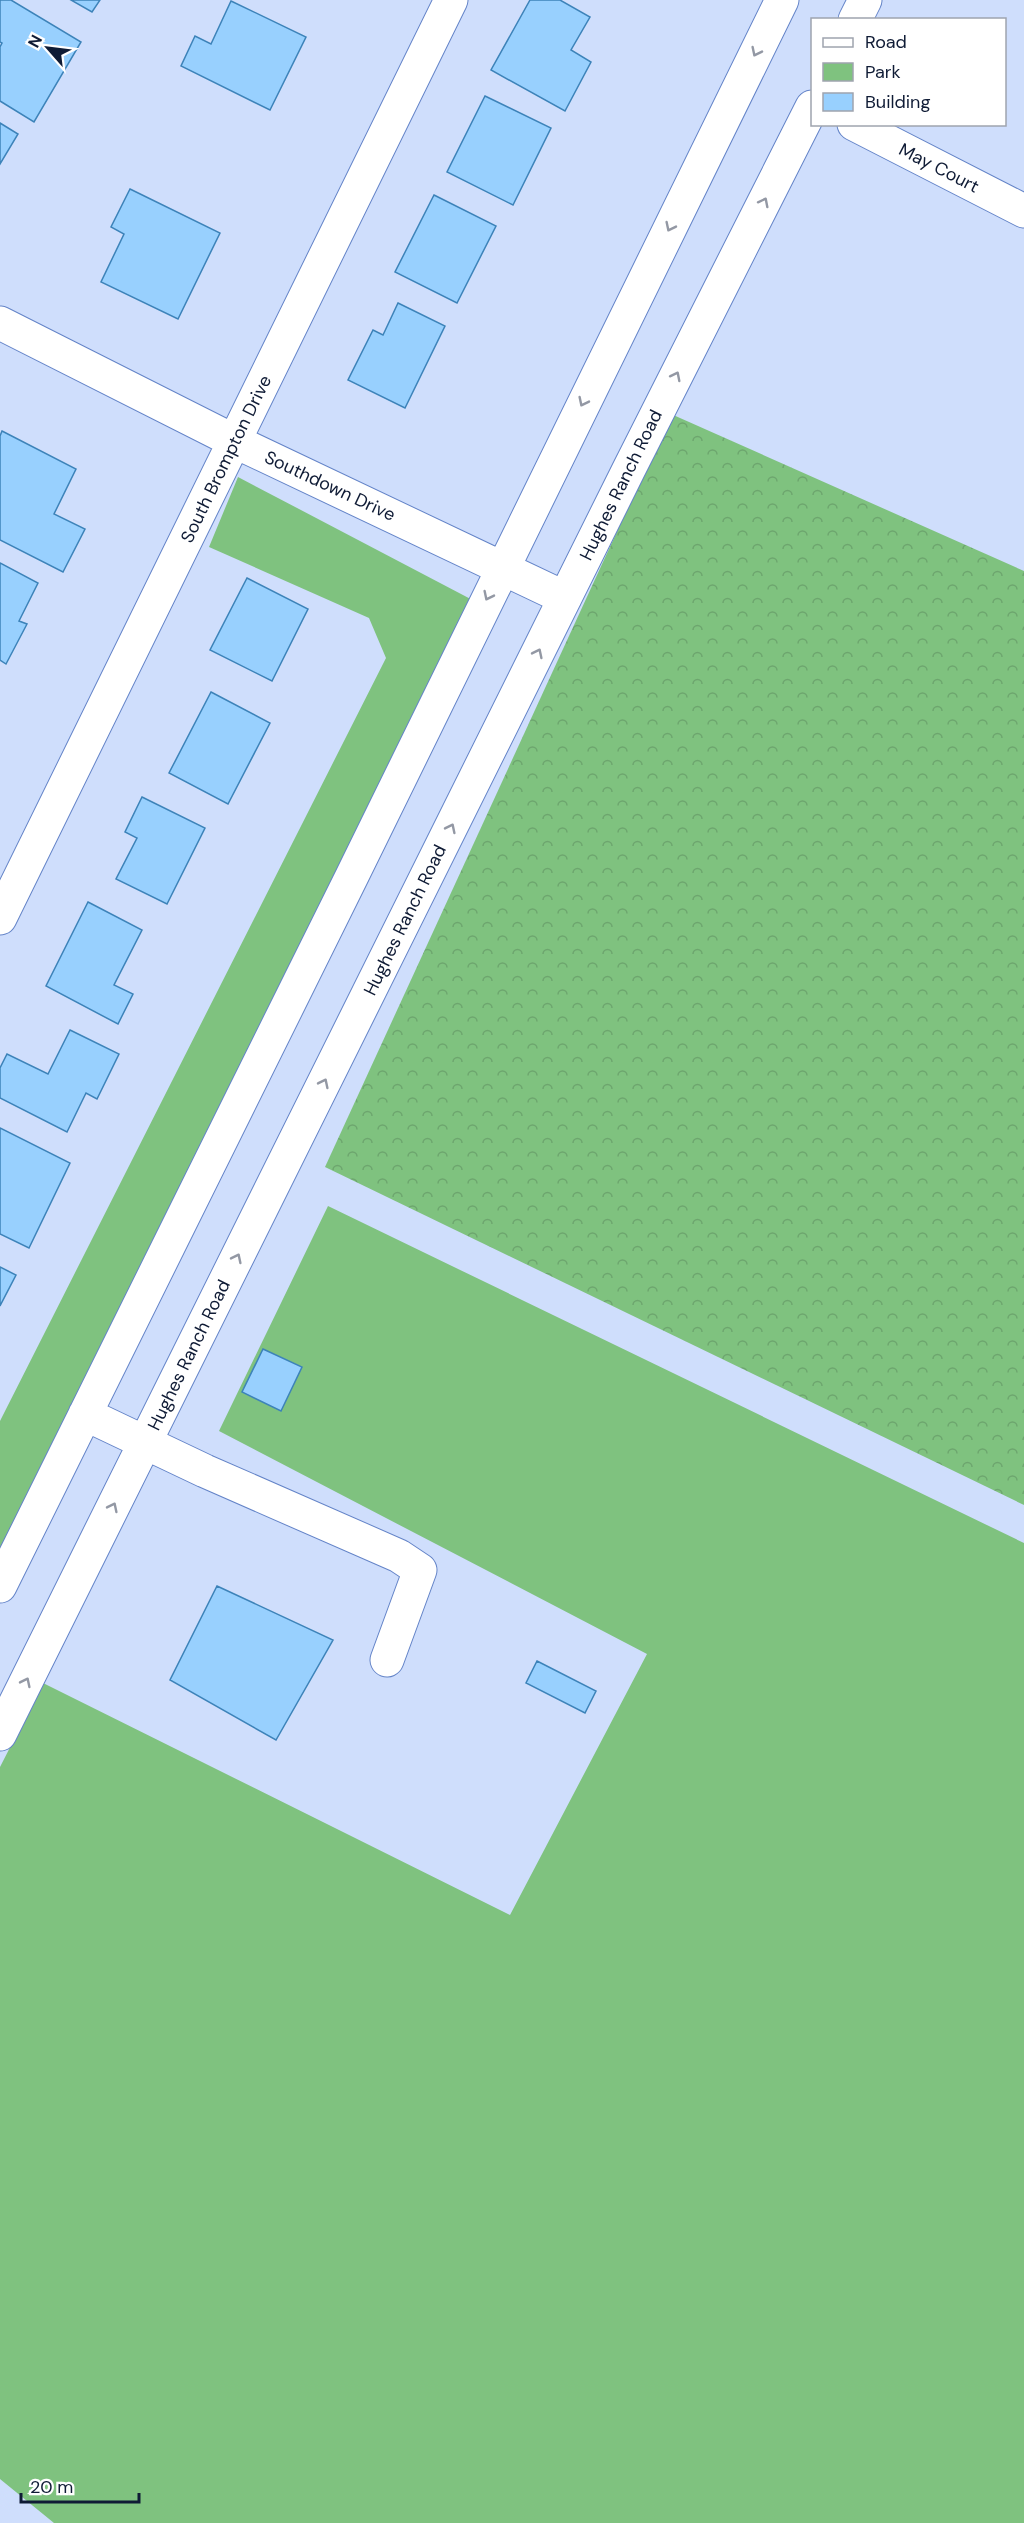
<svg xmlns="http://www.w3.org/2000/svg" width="1024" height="2523" font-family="'DM Sans',sans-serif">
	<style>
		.green { fill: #7fc27f }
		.forest { fill: url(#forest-crowns) }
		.building { fill: #98d0fe; stroke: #3d83b9; stroke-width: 1.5 }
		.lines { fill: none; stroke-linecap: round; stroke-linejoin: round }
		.minor-casing { stroke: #6484c8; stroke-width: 35 }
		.minor { stroke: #fff; stroke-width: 33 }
		.oneway { stroke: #9398a4 }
		.labels { text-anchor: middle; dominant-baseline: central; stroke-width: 6; stroke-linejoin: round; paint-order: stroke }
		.street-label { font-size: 18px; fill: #0f1b35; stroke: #fff }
	</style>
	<defs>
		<pattern id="forest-crowns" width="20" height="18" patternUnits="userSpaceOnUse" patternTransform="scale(1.5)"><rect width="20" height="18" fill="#7fc27f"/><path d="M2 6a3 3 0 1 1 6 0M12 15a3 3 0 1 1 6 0" fill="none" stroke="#6da66e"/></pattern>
	</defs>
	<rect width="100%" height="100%" fill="#cfdefc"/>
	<path class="green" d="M238,477L482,605L0,1559V1421L386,658L369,618L209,547Z
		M328,1206L1024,1543V2523H54L0,2479V1767L43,1683L510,1915L647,1654L219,1431Z"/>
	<path class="forest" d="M671,414L1024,571V1505L325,1167Z"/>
	<path class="building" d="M0,0H11L81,42L34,122L0,101V47L2,43L0,42Z
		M71,0H100L92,12Z
		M530,0H560L590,17L571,50L591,62L565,111L491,70Z
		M231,1L306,37L270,110L181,66L195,36L211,44Z
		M485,96L551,128L513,205L447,172Z
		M0,123L18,134L0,164Z
		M130,189L220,233L178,319L101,282L124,234L111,227Z
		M434,195L496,226L457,303L395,272Z
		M398,303L445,326L405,408L348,380L373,330L383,335Z
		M2,431L76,469L54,514L85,529L63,572L0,540V436Z
		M0,563L38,583L19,621L27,624L6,664L0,660Z
		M247,578L308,609L272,681L210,650Z
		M211,692L270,723L228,804L169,773Z
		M142,797L205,828L167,904L116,879L137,838L125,832Z
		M88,902L142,930L114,985L133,994L118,1024L46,986Z
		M70,1030L119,1054L97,1099L86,1093L67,1132L0,1098V1068L7,1054L48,1074Z
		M0,1128L70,1163L29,1248L0,1234Z
		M0,1267L16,1275L0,1306Z
		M263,1349L302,1367L281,1411L242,1392Z
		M217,1586L333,1640L276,1740L170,1680Z
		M537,1661L596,1691L585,1713L526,1683Z"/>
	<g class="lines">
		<defs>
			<path id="minor" d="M855,20L865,0
				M854,124L1024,211
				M0,323L234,441L565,598
				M0,918L451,0
				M85,1414L205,1471L399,1556L420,1570L387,1660
				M0,1586L352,876L782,0
				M0,1734L629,469L812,107"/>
		</defs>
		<use href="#minor" class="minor-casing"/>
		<use href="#minor" class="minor"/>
	</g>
	<defs><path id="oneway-chevron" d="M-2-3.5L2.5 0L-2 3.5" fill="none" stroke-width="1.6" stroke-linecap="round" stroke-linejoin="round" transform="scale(1.5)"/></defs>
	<g class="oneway">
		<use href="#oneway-chevron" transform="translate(756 52) rotate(116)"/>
		<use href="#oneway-chevron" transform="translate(764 202) rotate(-63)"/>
		<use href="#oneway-chevron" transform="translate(670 227) rotate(116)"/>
		<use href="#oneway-chevron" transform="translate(676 376) rotate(-63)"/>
		<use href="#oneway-chevron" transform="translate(583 402) rotate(116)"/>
		<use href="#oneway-chevron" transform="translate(488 596) rotate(116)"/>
		<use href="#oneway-chevron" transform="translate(538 653) rotate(-64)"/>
		<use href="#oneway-chevron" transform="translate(451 828) rotate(-64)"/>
		<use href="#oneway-chevron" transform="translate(324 1083) rotate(-64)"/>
		<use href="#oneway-chevron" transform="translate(237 1258) rotate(-64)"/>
		<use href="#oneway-chevron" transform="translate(113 1507) rotate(-64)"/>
		<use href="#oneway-chevron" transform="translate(26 1682) rotate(-64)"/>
	</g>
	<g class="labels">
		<g class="street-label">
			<text transform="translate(939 168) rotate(27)">May Court</text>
			<text transform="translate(226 459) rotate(-64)">South Brompton Drive</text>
			<text transform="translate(621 485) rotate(-64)">Hughes Ranch Road</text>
			<text transform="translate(330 486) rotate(25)">Southdown Drive</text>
			<text transform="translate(405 920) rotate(-64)">Hughes Ranch Road</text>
			<text transform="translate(189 1355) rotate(-64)">Hughes Ranch Road</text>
		</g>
	</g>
	<rect x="811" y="18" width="195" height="108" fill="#ffffff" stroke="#9fa4ae" stroke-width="1.5"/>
	<rect x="823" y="38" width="30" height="9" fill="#ffffff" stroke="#9fa4ae" stroke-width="1.5"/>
	<text x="865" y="48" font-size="18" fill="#0f1b35">Road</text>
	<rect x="823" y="63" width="30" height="18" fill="#7fc27f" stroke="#9fa4ae" stroke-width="1.5"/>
	<text x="865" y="78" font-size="18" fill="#0f1b35">Park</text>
	<rect x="823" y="93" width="30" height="18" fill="#98d0fe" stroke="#9fa4ae" stroke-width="1.5"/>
	<text x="865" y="108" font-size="18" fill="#0f1b35">Building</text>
	<g transform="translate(48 48) rotate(298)" stroke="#ffffff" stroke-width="4.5" paint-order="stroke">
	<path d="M0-4.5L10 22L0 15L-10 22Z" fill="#0f1b35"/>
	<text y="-9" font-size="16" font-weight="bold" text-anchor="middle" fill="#0f1b35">N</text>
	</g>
	<path d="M21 2493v9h118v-9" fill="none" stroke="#0f1b35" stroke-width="3"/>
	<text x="30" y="2493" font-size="18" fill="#0f1b35" stroke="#ffffff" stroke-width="4.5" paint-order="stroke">20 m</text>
</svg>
